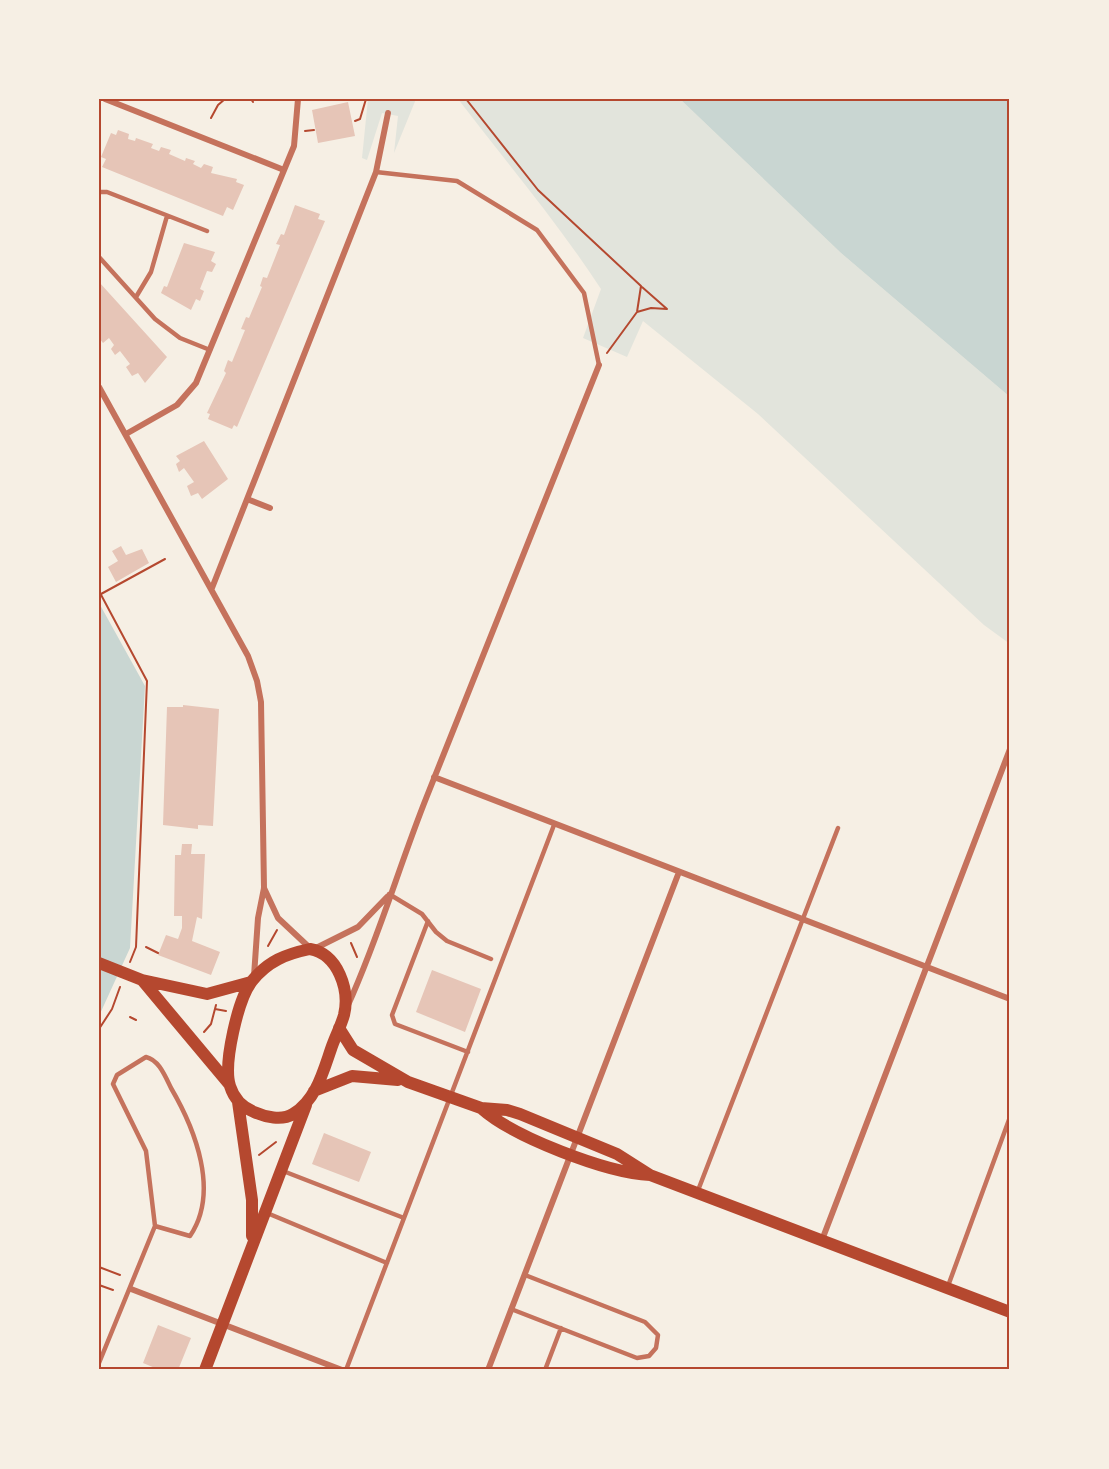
<svg xmlns="http://www.w3.org/2000/svg" width="1109" height="1469" font-family="Arial,sans-serif">
	<style>
		.green { fill: #e2e4dc }
		.water { fill: #c9d6d2 }
		.building { fill: #e6c5b7 }
		.lines { fill: none; stroke-linecap: round; stroke-linejoin: round }
		.path { stroke: #b5482f; stroke-width: 2 }
		.service { stroke: #c5725c; stroke-width: 4.5 }
		.minor { stroke: #c5725c; stroke-width: 6 }
		.secondary { stroke: #b5482f; stroke-width: 12 }
		.neatline { fill: none; stroke: #b5482f; stroke-width: 2 }
	</style>
	<rect width="100%" height="100%" fill="#f6efe4"/>
	<path class="green" d="M368,99H416L394,153L398,116L382,113L367,160L362,158Z
		M458,99H680L841,253L1010,397V644L984,625L758,414L643,321L627,357L583,338L601,289C558,223 506,162 458,99Z"/>
	<path class="water" d="M680,99H1010V397L841,253Z
		M99,603L145,686L130,948L99,1016Z"/>
	<path class="building" d="M348,102L355,136L318,143L312,110Z
		M118,130L129,134L128,139L135,141L136,138L153,144L151,148L159,151L161,147L171,150L169,154L185,161L186,158L195,161L193,164L201,168L204,164L213,167L211,173L237,179L236,182L244,185L233,210L227,207L223,216L102,167L106,159L101,157L111,133L116,135Z
		M295,205L320,214L318,219L325,221L237,427L234,425L232,429L208,419L210,414L207,413L226,373L224,371L228,360L232,362L245,330L241,329L246,317L249,318L262,287L260,286L263,277L267,278L280,245L276,244L281,234L284,235Z
		M184,243L215,252L211,261L216,264L212,272L207,271L200,289L204,291L200,301L196,299L191,310L161,293L164,286L167,287Z
		M99,282L167,357L145,383L138,373L132,376L126,367L130,364L120,351L115,355L111,349L114,345L109,338L103,343L99,338Z
		M204,441L228,479L202,499L198,493L191,496L187,486L194,482L184,468L179,472L176,464L180,461L176,456Z
		M121,546L126,555L142,549L149,563L116,582L108,567L118,561L112,551Z
		M183,705L219,709L213,826L198,825V829L163,825L167,707H183Z
		M182,844H192L191,854H205L202,919L197,917L192,941L220,952L211,975L158,955L166,935L178,939L182,928V916H174L175,855H181Z
		M432,970L481,989L465,1032L416,1012Z
		M324,1133L371,1152L359,1182L312,1164Z
		M158,1325L191,1338L178,1370H160L143,1363Z"/>
	<g class="lines">
		<path class="path" d="M251,99L253,102
			M466,99L538,190L641,286L637,312L607,353
			M211,118L218,105L225,99
			M355,121L360,119L366,99
			M305,131L314,130
			M637,312L651,308L667,309L642,287
			M99,591L147,681L136,947L130,962
			M101,594L165,559
			M351,943L357,957
			M268,946L277,930
			M146,947L158,953
			M215,1009L226,1011
			M130,1017L136,1020
			M99,1029L112,1009L120,987
			M204,1032L211,1024L216,1005
			M259,1155L276,1142
			M99,1267L120,1275
			M99,1285L113,1290"/>
		<path class="service" d="M376,172L457,181L537,230L584,293L599,365
			M99,192H107L207,231
			M99,257L155,319L180,338L210,350
			M136,297L151,272L167,216
			M389,894L422,914L436,932L447,941L491,959
			M428,921L392,1015L395,1024L468,1052
			M283,1171L404,1218
			M697,1193L838,828
			M267,1213L387,1263
			M948,1286L1010,1117
			M511,1309L637,1358L649,1356L656,1348L658,1335L645,1322L525,1275
			M99,1363L155,1226L190,1236C220,1192 195,1129 171,1088C165,1076 159,1060 146,1057L117,1075L113,1084L146,1151L155,1226
			M346,1370L554,825
			M545,1370L561,1328"/>
		<path class="minor" d="M105,99L284,170
			M99,387L248,656L257,681L261,702L264,888L258,918L254,976
			M126,434L177,405L196,383L294,146L298,99
			M247,499L270,508
			M212,588L376,172L388,113
			M434,777L1010,999
			M264,888L278,918L310,948
			M314,949L358,927L387,897
			M348,1005C379,937 399,866 427,796C483,652 543,509 599,365
			M822,1240L1010,749
			M131,1289L342,1370
			M488,1370L679,872"/>
		<path class="secondary" d="M310,949C338,954 350,990 344,1015C341,1026 335,1037 331,1049C323,1072 316,1100 293,1114C282,1121 265,1117 254,1112C242,1107 234,1099 230,1086C223,1064 238,999 252,981C268,961 286,954 310,949Z
			M99,963L142,980L207,994L251,982
			M142,980L229,1084
			M339,1028L353,1050L408,1082L481,1108L507,1110L520,1114L617,1154L650,1175
			M314,1091L352,1076L398,1080
			M238,1102L252,1200V1236
			M481,1108C513,1137 607,1173 650,1175L1010,1312
			M205,1370L306,1105"/>
	</g>
	<rect width="1109" height="1469" fill="none" stroke="#f6efe4" stroke-width="201"/>
	<rect x="100" y="100" width="908" height="1268" class="neatline"/>
</svg>
